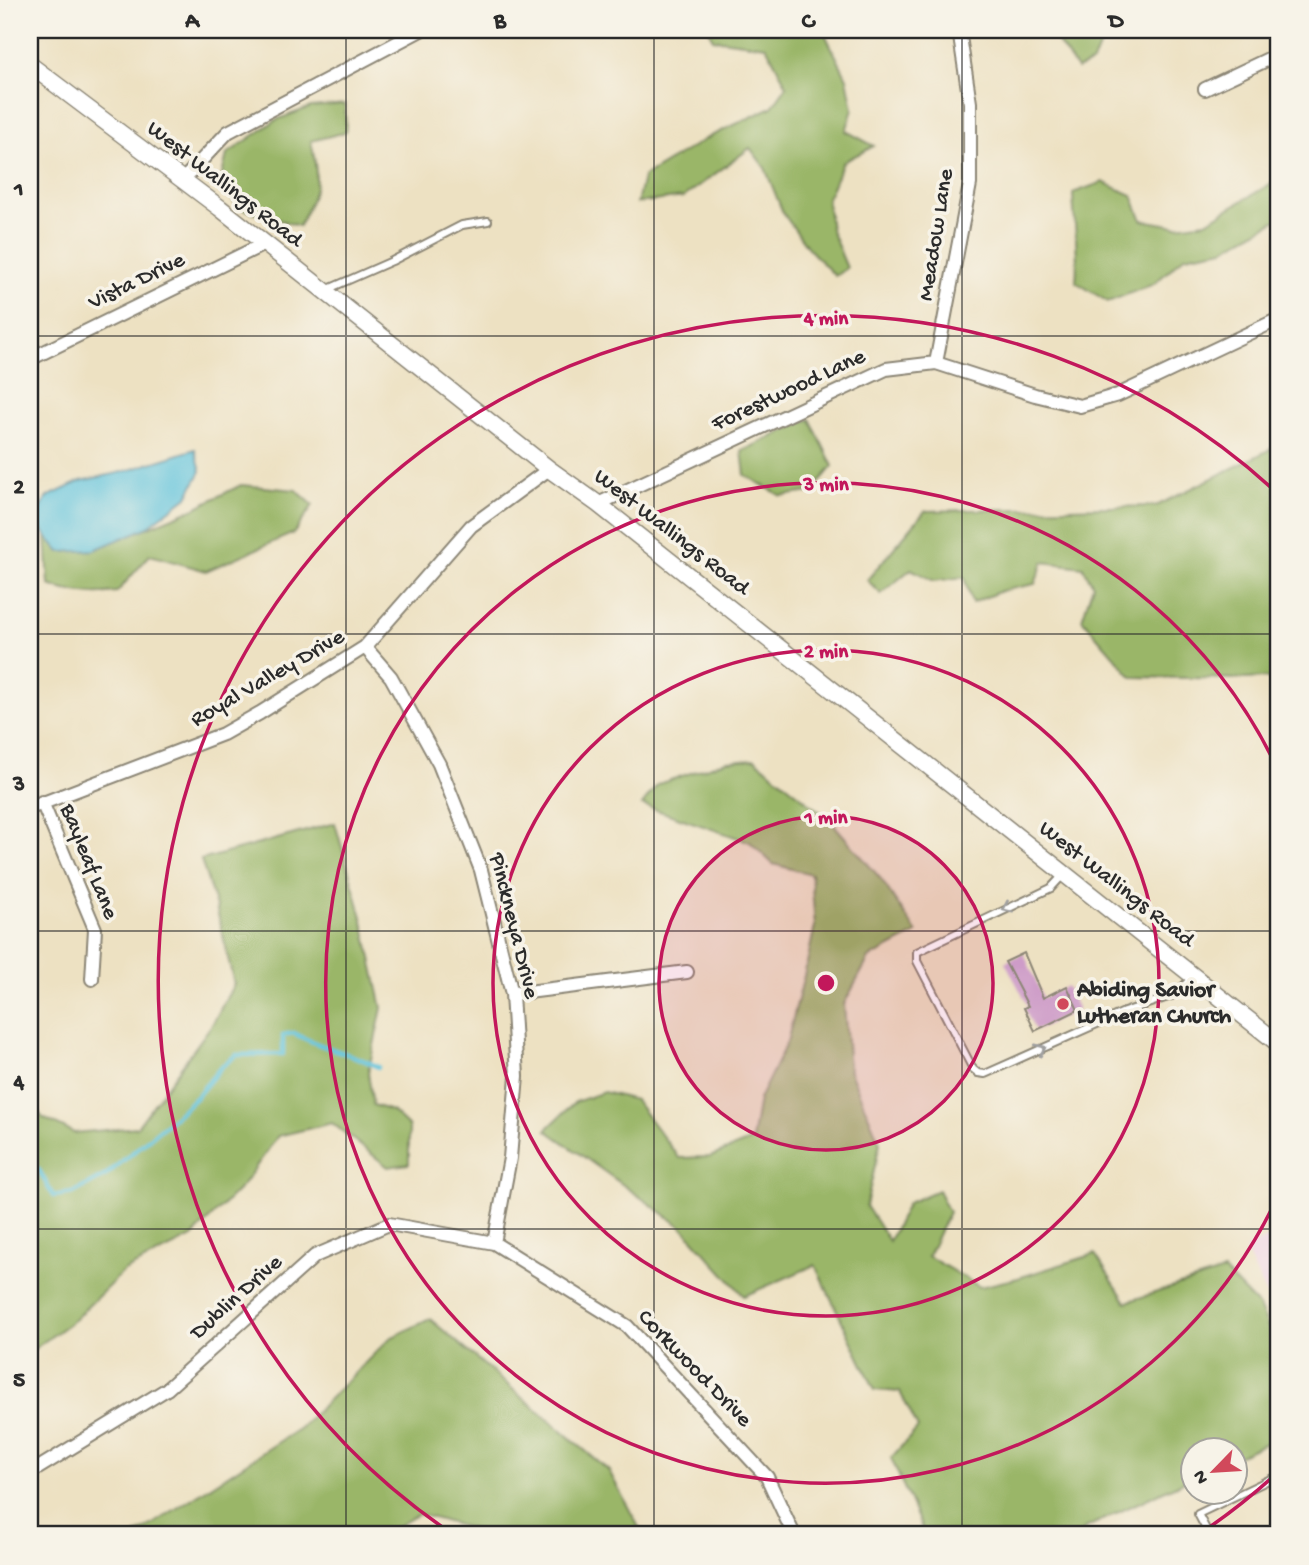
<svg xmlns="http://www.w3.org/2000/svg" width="1309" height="1565" font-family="'Gochi Hand',sans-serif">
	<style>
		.built { fill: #efd0e5 }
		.forest { fill: #9ab668; stroke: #62704a; stroke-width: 2 }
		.water { fill: #5ec3dc; stroke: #447784; stroke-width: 2 }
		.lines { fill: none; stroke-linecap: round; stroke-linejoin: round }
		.stream { stroke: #5ec3dc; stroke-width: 4.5 }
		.building { fill: #ce9cc8 }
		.lane-casing { stroke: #8c8676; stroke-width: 10 }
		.street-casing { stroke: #8c8676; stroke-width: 16 }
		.secondary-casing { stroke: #8c8676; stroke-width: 19 }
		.lane { stroke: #fff; stroke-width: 6 }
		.street { stroke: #fff; stroke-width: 12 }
		.secondary { stroke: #fff; stroke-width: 16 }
		.oneway { stroke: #a0a0a0 }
		.grid { fill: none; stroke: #2b2b2b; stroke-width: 2; stroke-opacity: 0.55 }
		.ring { fill: none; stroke: #c2185b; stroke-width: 3.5 }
		.poi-dot { fill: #d1495b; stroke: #f7f3e8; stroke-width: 2.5 }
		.labels { text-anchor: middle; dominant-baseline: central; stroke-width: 7; stroke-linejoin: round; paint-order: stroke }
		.street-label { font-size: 23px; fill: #2b2b2b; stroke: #f7f3e8 }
		.poi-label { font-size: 23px; font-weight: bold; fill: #2b2b2b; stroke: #f7f3e8; text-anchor: start }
		.centre { fill: #c2185b; stroke: #f7f3e8; stroke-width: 3.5 }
		.ring-label { font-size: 21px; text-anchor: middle; font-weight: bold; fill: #c2185b; stroke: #f7f3e8; stroke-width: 7; stroke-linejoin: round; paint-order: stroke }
		.neatline { fill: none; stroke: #2b2b2b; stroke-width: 2.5 }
		.grid-label { font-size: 23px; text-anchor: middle; font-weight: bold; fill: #2b2b2b }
	</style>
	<rect width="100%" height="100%" fill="#f7f3e8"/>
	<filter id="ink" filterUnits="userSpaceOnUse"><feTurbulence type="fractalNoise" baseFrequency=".0143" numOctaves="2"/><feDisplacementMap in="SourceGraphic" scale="14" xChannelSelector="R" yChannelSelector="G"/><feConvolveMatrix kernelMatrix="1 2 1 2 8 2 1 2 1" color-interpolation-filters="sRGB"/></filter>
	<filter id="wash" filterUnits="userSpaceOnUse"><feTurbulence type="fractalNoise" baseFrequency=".00686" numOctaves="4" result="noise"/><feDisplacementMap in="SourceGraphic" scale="28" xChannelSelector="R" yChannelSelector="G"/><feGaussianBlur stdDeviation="1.57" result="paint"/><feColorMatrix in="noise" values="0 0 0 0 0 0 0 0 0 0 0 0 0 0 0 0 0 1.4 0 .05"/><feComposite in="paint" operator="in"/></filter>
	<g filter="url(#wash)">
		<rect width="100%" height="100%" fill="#ede1c2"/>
		<path class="built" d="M1279,1232V1322L1245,1249Z"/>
		<path class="forest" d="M708,30H823L847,78L853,109L846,131L874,146L843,162L827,199L831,230L847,268L835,276L808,248L783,213L765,168L750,148L684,197L637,203L643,177L709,137L772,107L787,86L766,46L713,39Z
			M1054,30H1106L1093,62L1077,69L1057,41Z
			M345,104L346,132L311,141C320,181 318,190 299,226L239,208L220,183L227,154L276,120L311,107Z
			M1279,179V219L1224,249L1185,256L1154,284L1108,302L1076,282C1079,252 1074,223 1073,193L1103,182L1132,195L1142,220L1176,226L1206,222Z
			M810,419L833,466L811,492L781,496L745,475L742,451Z
			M1279,445V677L1246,679L1132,677L1082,619L1093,585L1083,567L1043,562L1035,584L1001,591L972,603L964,577L934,581L911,569L881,594L867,580L925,511L1156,506Z
			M241,485L296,490L313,505L294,533L206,571L150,555L117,592C92,595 73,594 49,585L46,536L60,552L94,550L197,507Z
			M755,759L830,820L881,879L917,933L869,958L844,1004L849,1069L880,1143L866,1206L889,1241L908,1203L938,1190L949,1212L928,1256L980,1287L1018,1278L1095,1254L1126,1302L1224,1271L1259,1307L1279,1349V1437L1236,1457V1450H1194L1193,1477L1085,1528L1080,1535H925L891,1458L918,1428L900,1392L875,1390L815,1265L744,1296L682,1227L546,1130L575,1102L604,1092L635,1100L679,1158L710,1157L752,1140L759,1099L787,1042L805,972L815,926L811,874L773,864L750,842L642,805L658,784L726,761Z
			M335,823L362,917L382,1008L368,1073L373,1105L392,1111L409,1127V1164L388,1167L332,1123L278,1136L242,1186L192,1237L124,1271L75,1319L30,1352V1101L43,1118L74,1133L137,1127L213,1023L234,984L217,910L201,860Z
			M430,1319L609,1471L643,1535H483L476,1530L419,1514L382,1535H136L300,1428L390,1338Z"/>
		<path class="water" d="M195,449L201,471L187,497L146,528L94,550L60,552L46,536L36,518L47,497L81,481L123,472Z"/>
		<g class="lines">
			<path class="stream" d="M30,1166L39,1170L53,1196L73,1193L106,1175L177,1115L197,1096L221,1067L236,1055L283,1054V1035L294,1033C321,1049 351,1052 378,1067
				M282,1535L285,1530"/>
		</g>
		<g id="blocks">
			<path class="building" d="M1024,953L1043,998L1067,986L1078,1010L1035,1031L1024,1008L1028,1006L1005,962Z"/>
		</g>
	</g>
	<g filter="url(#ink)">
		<use href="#blocks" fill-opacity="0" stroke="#8c8676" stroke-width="2"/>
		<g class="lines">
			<defs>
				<path id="lane" d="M326,290L392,261L462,225L488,221
					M1063,875L1051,888L917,952V961L973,1069L978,1073L985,1074L1124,1012L1174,995L1193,977
					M1209,1535L1198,1514L1279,1475"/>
				<path id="street" d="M1205,89L1279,54
					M182,181L228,132L421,30
					M30,359L264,244
					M936,363L970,184V103L959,30
					M598,504L886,369L936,363L1035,395L1080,406L1118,395L1279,319
					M365,647L391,677L439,764L481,870L512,994L517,1076L510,1158L494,1243
					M42,802L95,929L92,979
					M30,808L223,734L260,713L365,647L471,526L549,469
					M512,994L687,972
					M30,1473L167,1389L315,1256L389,1224L494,1243L627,1326L767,1477L794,1535"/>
				<path id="secondary" d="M30,65L220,208L549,469L598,504L1279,1044"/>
			</defs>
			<use href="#lane" class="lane-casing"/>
			<use href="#street" class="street-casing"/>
			<use href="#secondary" class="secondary-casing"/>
			<use href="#lane" class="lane"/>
			<use href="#street" class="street"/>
			<use href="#secondary" class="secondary"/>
		</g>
		<defs><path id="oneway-chevron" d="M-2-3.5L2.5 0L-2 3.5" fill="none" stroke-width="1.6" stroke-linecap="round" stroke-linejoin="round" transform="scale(1.75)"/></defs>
		<g class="oneway">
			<use href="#oneway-chevron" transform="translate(1007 908) rotate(155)"/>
			<use href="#oneway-chevron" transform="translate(1041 1049) rotate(-24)"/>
		</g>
	</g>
	<path class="grid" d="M346,30V1535M654,30V1535M962,30V1535M30,336H1279M30,634H1279M30,931H1279M30,1229H1279"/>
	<circle cx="826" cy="983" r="167" fill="#c2185b" fill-opacity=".12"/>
	<g class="ring">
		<circle cx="826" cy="983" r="167"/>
		<circle cx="826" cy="983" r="333"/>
		<path d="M1279 1194A500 500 0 1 1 1279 772"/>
		<path d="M1276 1474A666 666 0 0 1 1198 1535M454 1535A666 666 0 1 1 1276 492"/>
	</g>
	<circle class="poi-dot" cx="1063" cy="1004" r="7"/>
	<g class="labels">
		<g class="street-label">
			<text transform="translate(224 185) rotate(38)">West Wallings Road</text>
			<text transform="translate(937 235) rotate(-81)">Meadow Lane</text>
			<text transform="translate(137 282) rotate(-26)">Vista Drive</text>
			<text transform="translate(789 391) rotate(-25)">Forestwood Lane</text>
			<text transform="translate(671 533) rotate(38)">West Wallings Road</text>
			<text transform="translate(268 679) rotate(-30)">Royal Valley Drive</text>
			<text transform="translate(88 862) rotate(68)">Bayleaf Lane</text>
			<text transform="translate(1116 885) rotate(38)">West Wallings Road</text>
			<text transform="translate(513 926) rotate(76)">Pinckneya Drive</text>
			<text transform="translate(237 1298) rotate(-42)">Dublin Drive</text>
			<text transform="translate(694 1369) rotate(46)">Corkwood Drive</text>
		</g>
		<g class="poi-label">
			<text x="1077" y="991">Abiding Savior<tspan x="1077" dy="26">Lutheran Church</tspan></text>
		</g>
	</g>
	<circle cx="826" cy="983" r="10" class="centre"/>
	<g class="ring-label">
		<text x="826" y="324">4 min</text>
		<text x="826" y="490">3 min</text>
		<text x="826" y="657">2 min</text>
		<text x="826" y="823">1 min</text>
	</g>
	<rect width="1309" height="1565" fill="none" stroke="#f7f3e8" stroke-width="77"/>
	<g transform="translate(1214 1471) rotate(245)"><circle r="33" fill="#f7f3e8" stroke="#a5a39c" stroke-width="2"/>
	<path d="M0-5L12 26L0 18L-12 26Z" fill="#d1495b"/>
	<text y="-10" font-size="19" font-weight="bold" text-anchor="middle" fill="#2b2b2b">N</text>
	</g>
	<rect x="38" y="38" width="1232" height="1488" class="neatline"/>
	<g class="grid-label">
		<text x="192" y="27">A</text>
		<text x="500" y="27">B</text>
		<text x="808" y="27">C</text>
		<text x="1116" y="27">D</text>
		<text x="19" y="195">1</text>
		<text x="19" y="493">2</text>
		<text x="19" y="790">3</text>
		<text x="19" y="1088">4</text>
		<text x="19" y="1386">5</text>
	</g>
</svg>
